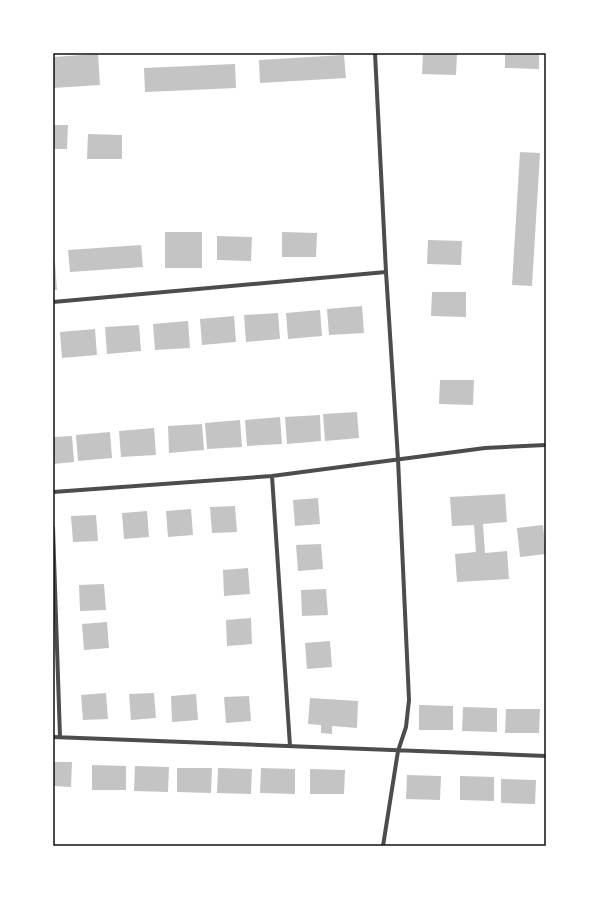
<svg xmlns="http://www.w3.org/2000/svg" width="599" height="899" font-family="Karla,sans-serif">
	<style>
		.building { fill: #c4c4c4 }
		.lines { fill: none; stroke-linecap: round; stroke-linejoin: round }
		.minor { stroke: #4c4c4c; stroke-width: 4 }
		.neatline { fill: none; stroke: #111; stroke-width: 1.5 }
	</style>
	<rect width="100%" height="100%" fill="#fff"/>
	<path class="building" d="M423,53H457L456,75L422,74Z
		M505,53H539V69L505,68Z
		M98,54L100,85L53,88V57Z
		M344,55L346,78L260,83L259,60Z
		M235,64L236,88L145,92L144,68Z
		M53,125H68L67,149H53Z
		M88,134L122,135V159H87Z
		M520,152L540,153L532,286L512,285Z
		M165,232H202V268H165Z
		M282,232L317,233L316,257H282Z
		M217,236L252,237L251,261L217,260Z
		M428,240L462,241L461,265L427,264Z
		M141,245L143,267L70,272L68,250Z
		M53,262H55L57,290H53Z
		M432,292H466V317L431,316Z
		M362,306L364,333L329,335L327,309Z
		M320,310L322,336L288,339L286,313Z
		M278,313L280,339L246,342L244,315Z
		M234,316L236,342L202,345L200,319Z
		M188,321L190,348L155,350L153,324Z
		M139,325L141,351L107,354L105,327Z
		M95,329L97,355L62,358L60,332Z
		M440,380H474L473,405L439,404Z
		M357,412L359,438L325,441L323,414Z
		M320,415L321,441L287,444L285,417Z
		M280,417L282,444L247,446L245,420Z
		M240,420L242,447L207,449L205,423Z
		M202,424L204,450L169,453L168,426Z
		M154,428L156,455L121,457L119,431Z
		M110,432L112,458L78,461L76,435Z
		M72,436L74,462L53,464V437Z
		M505,494L507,522L483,524L485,553L507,551L509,579L457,582L455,554L476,552L474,525L452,526L450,497Z
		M318,498L320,524L295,526L293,500Z
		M235,506L237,532L212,533L210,507Z
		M191,509L193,535L168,537L166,511Z
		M147,511L149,537L124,539L122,513Z
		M96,515L98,541L73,542L71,516Z
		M543,525L546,554L520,557L517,528Z
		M321,544L323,569L298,571L296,545Z
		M248,568L250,594L224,596L223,570Z
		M104,584L106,610L80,611L79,585Z
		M326,589L328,615L302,616L301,590Z
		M251,618L252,644L227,646L226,620Z
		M107,622L109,648L84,650L82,624Z
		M330,641L332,667L307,669L305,643Z
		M106,693L108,719L83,720L81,695Z
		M154,693L156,718L131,720L129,694Z
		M196,694L198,720L172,722L171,696Z
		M249,696L251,721L226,723L224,697Z
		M310,698L358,701L357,728L332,726V734L321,733V725L308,724Z
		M419,705L453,706V730H419Z
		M463,707L497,708V732L462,731Z
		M506,709H540L539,733H505Z
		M53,762H72L71,787L53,786Z
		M92,765L126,766V790H92Z
		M135,766L169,767L168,792L134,791Z
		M177,768H212L211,793L177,792Z
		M218,768L252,769L251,794L217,793Z
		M261,768L295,769V794L260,793Z
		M310,769L345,770L344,794H310Z
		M407,775L441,776L440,800L406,799Z
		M460,776L494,777V801L460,800Z
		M501,779L536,780L535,804L501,803Z"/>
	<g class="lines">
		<path class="minor" d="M375,53L386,272L398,459L409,700L406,727L398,751L383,846
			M53,302L386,272
			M272,476L290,746
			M53,492L272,476L485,448L546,445
			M53,528L60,737
			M53,737L546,756"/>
	</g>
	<rect width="599" height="899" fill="none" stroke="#ffffff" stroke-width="108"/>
	<rect x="54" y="54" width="491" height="791" class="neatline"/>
</svg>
